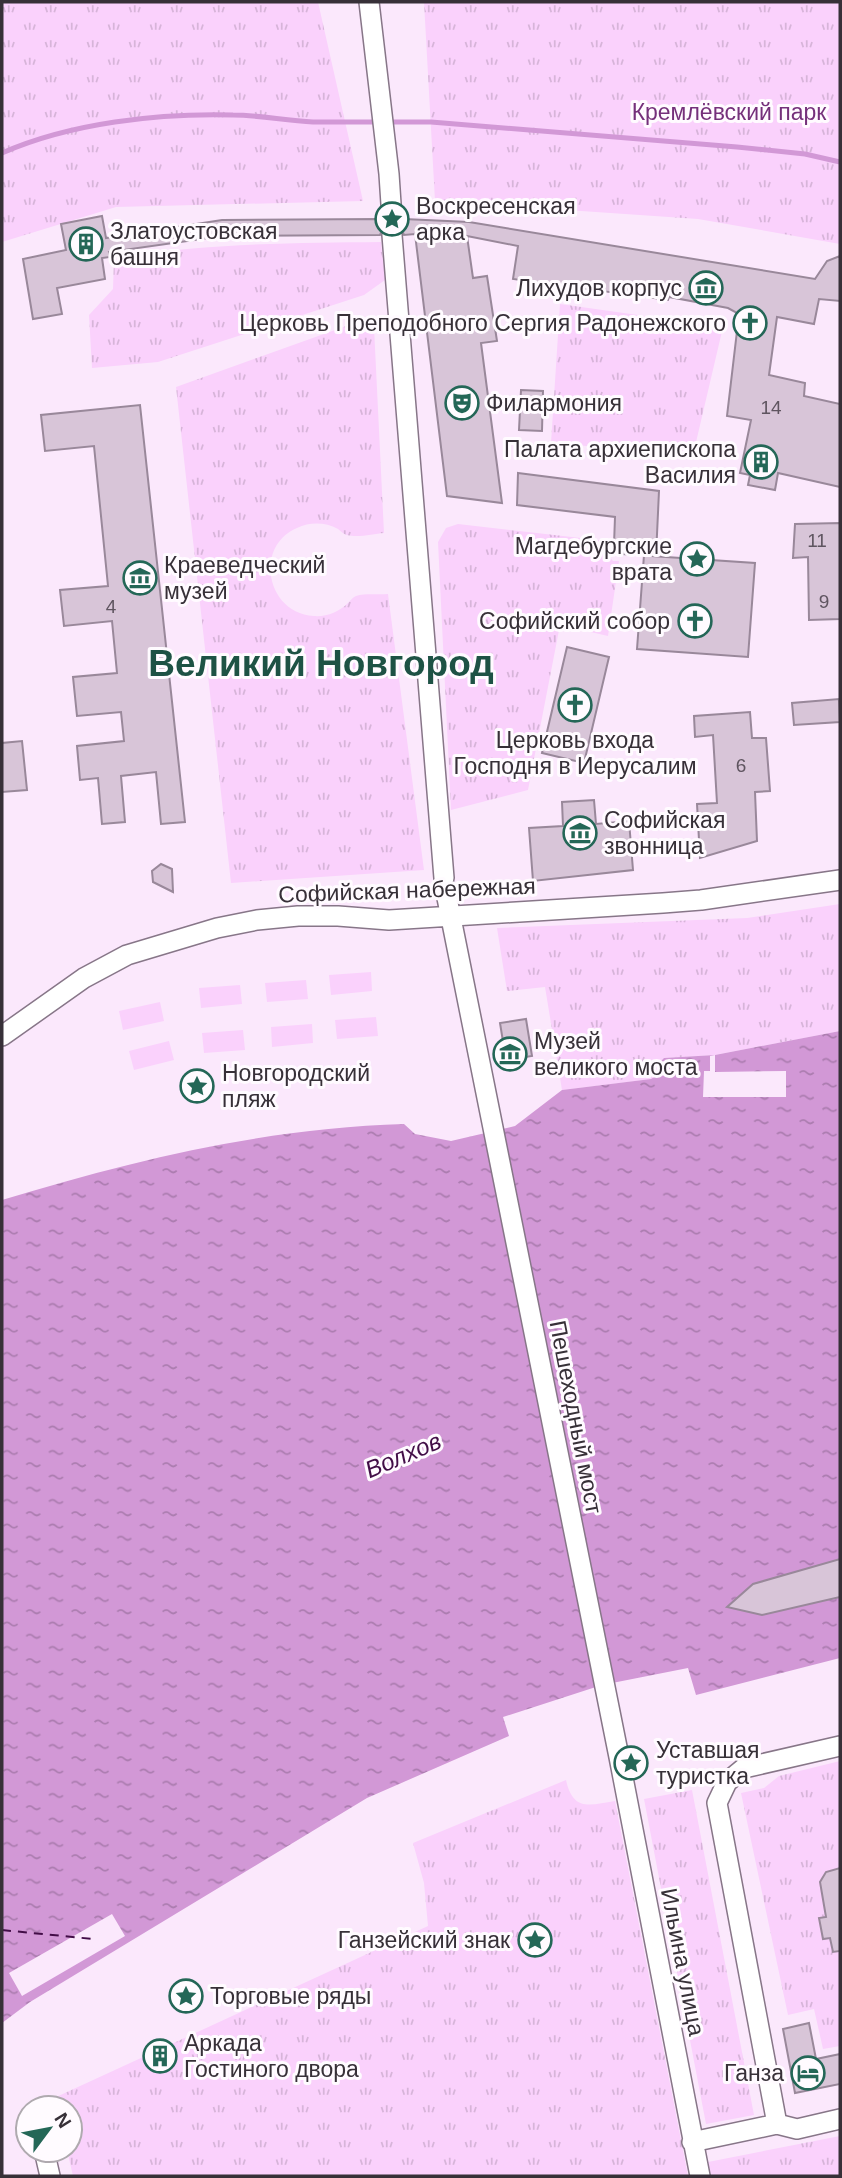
<svg xmlns="http://www.w3.org/2000/svg" width="842" height="2178" font-family="Arial,sans-serif">
	<style>
		.park { fill: url(#park-tufts) }
		.pitch { fill: #fad1fc }
		.water { fill: url(#water-ripples) }
		.pier { fill: #fbe8fc }
		.lines { fill: none; stroke-linecap: round; stroke-linejoin: round }
		.stream { stroke: #d298d6; stroke-width: 5 }
		.ferry { stroke: #420d47; stroke-width: 2; stroke-dasharray: 9 7; stroke-linecap: butt }
		.building { fill: #d8c5d8; stroke: #99889a; stroke-width: 2 }
		.street-casing { stroke: #877688; stroke-width: 22 }
		.street { stroke: #fff; stroke-width: 19 }
		.labels { text-anchor: middle; dominant-baseline: central; stroke-width: 6; stroke-linejoin: round; paint-order: stroke }
		.number-label { font-size: 19px; fill: #5f5560 }
		.park-label { font-size: 23px; fill: #75307b; stroke: #fffbff }
		.poi-label { font-size: 23px; fill: #373038; stroke: #fffbff; text-anchor: start }
		.street-label { font-size: 23px; fill: #373038; stroke: #fffbff }
		.water-label { font-size: 24px; font-style: italic; fill: #420d47; stroke: #fffbff }
		.town-label { font-size: 37px; font-weight: bold; fill: #1e5245; stroke: #fffbff }
	</style>
	<defs>
		<pattern id="park-tufts" width="24" height="20" patternUnits="userSpaceOnUse" patternTransform="scale(1.75)"><rect width="24" height="20" fill="#fad1fc"/><path d="M3 7l-1-3M5 7V3M7 7l1-3M15 17l-1-3M17 17v-4M19 17l1-3" fill="none" stroke="#d7b4d9"/></pattern>
		<pattern id="water-ripples" width="26" height="14" patternUnits="userSpaceOnUse" patternTransform="scale(1.75)"><rect width="26" height="14" fill="#d298d6"/><path d="M2 4q2-2 4 0t4 0M15 11q2-2 4 0t4 0" fill="none" stroke="#ab7caf"/></pattern>
	</defs>
	<rect width="100%" height="100%" fill="#fbe8fc"/>
	<path class="park" d="M2,2H318L363,201L116,207L2,242Z
		M424,2H840V244L698,219L435,201Z
		M381,242L385,280L364,295L158,362L92,368L89,315L113,289L114,259C198,243 295,243 381,242Z
		M560,304L723,327L693,455L551,443Z
		M349,325L374,327L384,533C374,534 357,538 347,535C343,534 341,531 338,529C325,522 310,522 297,528C253,547 267,614 314,616C326,617 339,612 348,603C351,600 352,598 356,596C365,593 378,595 388,594L424,870L231,883L176,387Z
		M458,524L607,541L606,553L613,561H619L608,636L560,625L528,790L451,810L438,542L446,528Z
		M840,904V1031L715,1055L664,1058L659,1063L658,1075L652,1079L562,1090L545,987L507,991L497,928L747,918Z
		M840,1761V2046L823,2049L814,2009L788,2015L741,1793L764,1788L779,1776Z
		M566,1780C573,1812 590,1805 615,1801L688,2176H73L67,2150H70V2108H57L54,2098L428,1926L424,1883L413,1843Z
		M692,1790L754,2115L706,2124L644,1799Z
		M840,2136V2176H711L708,2162Z"/>
	<path class="pitch" d="M371,972L372,991L331,995L329,975Z
		M306,980L308,999L267,1002L265,983Z
		M240,985L242,1004L201,1008L199,988Z
		M160,1002L164,1021L123,1030L119,1011Z
		M376,1017L378,1036L337,1039L335,1020Z
		M312,1024L313,1043L272,1047L271,1027Z
		M243,1030L245,1050L204,1053L202,1033Z
		M169,1041L174,1060L134,1070L129,1051Z"/>
	<path class="water" d="M840,1031V1658L696,1695L688,1668L602,1685L503,1717L509,1736L367,1798L30,2002L2,2023V1200C133,1160 266,1128 404,1124L415,1134L451,1141L515,1126L562,1090L651,1079L658,1075L659,1063L664,1058L715,1055Z"/>
	<path class="pier" d="M715,1055V1072L786,1071V1097H703L704,1071H710V1056Z
		M112,1914L125,1936L22,1996L9,1973Z"/>
	<g class="lines">
		<path class="stream" d="M387,122H431L737,147L805,154L840,162
			M2,153C70,123 158,113 233,115C260,115 286,121 313,122C335,122 356,122 377,122"/>
		<path class="ferry" d="M2,1930L93,1939"/>
	</g>
	<path class="building" d="M102,216L106,238L222,220L380,219L383,227L380,235L223,236L109,252L110,257L102,258L105,279L57,288L62,314L33,319L23,259L66,250L61,224Z
		M404,219L469,222L815,279L827,261L840,256V301L819,299L814,324L777,317L769,375L805,383L804,396L840,404V487L778,473L775,490L748,485L750,475L740,473L751,420L727,416L739,314L728,308L669,297L668,300L513,279L518,246L467,236L473,278L487,276L497,341L481,343L502,503L447,496L415,234L404,235L401,227Z
		M521,390L543,391L542,431L519,430Z
		M140,405L185,822L161,824L156,772L121,776L125,822L102,824L98,778L80,780L77,746L124,741L121,712L77,716L73,677L117,673L112,621L64,626L60,590L108,586L94,446L45,451L41,415Z
		M518,473L659,491L656,556H651L755,563L748,657L637,649L644,555L621,554L622,546L614,545L615,517L517,505Z
		M840,523V619L809,620L808,557L793,558L795,524Z
		M567,647L609,657L584,763L542,753Z
		M839,699L840,722L794,725L792,703Z
		M750,712L752,738H766L770,791L755,792L757,841L700,858L697,804L717,803L713,735L695,737L694,716Z
		M22,741L27,790L2,792V743Z
		M594,800L596,824L629,821L633,870L533,881L529,828L563,826L562,802Z
		M161,864L172,869L173,892L153,882L152,871Z
		M526,1019L532,1056L506,1060L500,1023Z
		M840,1559V1597L762,1615L727,1607L753,1584Z
		M840,1868V1951L833,1952L830,1938L823,1939L819,1918L826,1917L820,1882L826,1872Z
		M809,2023L816,2059L840,2054V2084L795,2093L783,2029Z"/>
	<g class="lines">
		<defs>
			<path id="street" d="M369,2L389,174L392,219
				M392,235L444,878
				M445,888L619,1757L700,2176
				M2,1036L84,978L127,955L217,928L257,920L298,916H338L389,920L663,903L701,900L840,880
				M777,2124L717,1803L727,1782L744,1768L840,1746
				M692,2142L777,2124L797,2129L840,2119
				M44,2150L50,2176"/>
		</defs>
		<use href="#street" class="street-casing"/>
		<use href="#street" class="street"/>
	</g>
	<defs>
		<symbol id="sight-ring" viewBox="-11 -11 22 22"><circle r="9.5" fill="#fffbff" stroke="#246757" stroke-width="1.5"/><path d="M0-6L1.8-2.2L6-1.7L2.9 1.2L3.7 5.4L0 3.3L-3.7 5.4L-2.9 1.2L-6-1.7L-1.8-2.2Z" fill="#246757"/></symbol>
		<symbol id="building-ring" viewBox="-11 -11 22 22"><circle r="9.5" fill="#fffbff" stroke="#246757" stroke-width="1.5"/><path d="M-4-6H4V6H1V3H-1V6H-4ZM-2.5-4.3h1.7v1.8h-1.7ZM.8-4.3h1.7v1.8H.8ZM-2.5-1h1.7V.8h-1.7ZM.8-1h1.7V.8H.8Z" fill="#246757"/></symbol>
		<symbol id="museum-ring" viewBox="-11 -11 22 22"><circle r="9.5" fill="#fffbff" stroke="#246757" stroke-width="1.5"/><path d="M0-6L6-3V-2H-6V-3ZM-5-1h2V3h-2ZM-1-1h2V3h-2ZM3-1h2V3H3ZM-6 4H6V6H-6Z" fill="#246757"/></symbol>
		<symbol id="church-ring" viewBox="-11 -11 22 22"><circle r="9.5" fill="#fffbff" stroke="#246757" stroke-width="1.5"/><path d="M-1.2-6h2.4v3.5h3.3v2.4h-3.3V6h-2.4V-.1h-3.3v-2.4h3.3Z" fill="#246757"/></symbol>
		<symbol id="theatre-ring" viewBox="-11 -11 22 22"><circle r="9.5" fill="#fffbff" stroke="#246757" stroke-width="1.5"/><path d="M-5-5.5Q0-4 5-5.5V0Q5 5 0 6Q-5 5-5 0ZM-3.3-2.5H-1v1.5H-3.3ZM1-2.5H3.3v1.5H1ZM-2.8 1Q0 5.5 2.8 1Z" fill="#246757"/></symbol>
		<symbol id="hotel-ring" viewBox="-11 -11 22 22"><circle r="9.5" fill="#fffbff" stroke="#246757" stroke-width="1.5"/><path d="M-6-4.5h1.5V1H6V5H4.5V3h-9V5H-6ZM-4 0a1.8 1.8 0 1 1 3.6 0ZM.5 0V-2.5h3Q6-2.5 6 0Z" fill="#246757"/></symbol>
	</defs>
	<g fill-rule="evenodd">
		<use href="#sight-ring" x="373" y="200" width="38" height="38"/>
		<use href="#building-ring" x="67" y="225" width="38" height="38"/>
		<use href="#museum-ring" x="687" y="269" width="38" height="38"/>
		<use href="#church-ring" x="731" y="304" width="38" height="38"/>
		<use href="#theatre-ring" x="443" y="384" width="38" height="38"/>
		<use href="#building-ring" x="742" y="443" width="38" height="38"/>
		<use href="#sight-ring" x="678" y="540" width="38" height="38"/>
		<use href="#museum-ring" x="121" y="559" width="38" height="38"/>
		<use href="#church-ring" x="676" y="602" width="38" height="38"/>
		<use href="#church-ring" x="556" y="686" width="38" height="38"/>
		<use href="#museum-ring" x="561" y="814" width="38" height="38"/>
		<use href="#museum-ring" x="491" y="1035" width="38" height="38"/>
		<use href="#sight-ring" x="178" y="1067" width="38" height="38"/>
		<use href="#sight-ring" x="612" y="1744" width="38" height="38"/>
		<use href="#sight-ring" x="516" y="1921" width="38" height="38"/>
		<use href="#sight-ring" x="167" y="1977" width="38" height="38"/>
		<use href="#building-ring" x="141" y="2037" width="38" height="38"/>
		<use href="#hotel-ring" x="789" y="2054" width="38" height="38"/>
	</g>
	<g class="labels">
		<g class="number-label">
			<text x="771" y="407">14</text>
			<text x="817" y="540">11</text>
			<text x="824" y="601">9</text>
			<text x="111" y="606">4</text>
			<text x="741" y="765">6</text>
		</g>
		<g class="park-label">
			<text x="729" y="112">Кремлёвский парк</text>
		</g>
		<g class="poi-label">
			<text x="416" y="206">Воскресенская<tspan x="416" dy="26">арка</tspan></text>
			<text x="110" y="231">Златоустовская<tspan x="110" dy="26">башня</tspan></text>
			<text x="682" y="288" text-anchor="end">Лихудов корпус</text>
			<text x="726" y="323" text-anchor="end">Церковь Преподобного Сергия Радонежского</text>
			<text x="486" y="403">Филармония</text>
			<text x="736" y="449" text-anchor="end">Палата архиепископа<tspan x="736" dy="26">Василия</tspan></text>
			<text x="672" y="546" text-anchor="end">Магдебургские<tspan x="672" dy="26">врата</tspan></text>
			<text x="164" y="565">Краеведческий<tspan x="164" dy="26">музей</tspan></text>
			<text x="670" y="621" text-anchor="end">Софийский собор</text>
			<text x="575" y="740" text-anchor="middle">Церковь входа<tspan x="575" dy="26">Господня в Иерусалим</tspan></text>
			<text x="604" y="820">Софийская<tspan x="604" dy="26">звонница</tspan></text>
			<text x="534" y="1041">Музей<tspan x="534" dy="26">великого моста</tspan></text>
			<text x="222" y="1073">Новгородский<tspan x="222" dy="26">пляж</tspan></text>
			<text x="656" y="1750">Уставшая<tspan x="656" dy="26">туристка</tspan></text>
			<text x="510" y="1940" text-anchor="end">Ганзейский знак</text>
			<text x="210" y="1996">Торговые ряды</text>
			<text x="184" y="2043">Аркада<tspan x="184" dy="26">Гостиного двора</tspan></text>
			<text x="784" y="2073" text-anchor="end">Ганза</text>
		</g>
		<g class="street-label">
			<text transform="translate(407 890) rotate(-2)">Софийская набережная</text>
			<text transform="translate(576 1417) rotate(79)">Пешеходный мост</text>
			<text transform="translate(683 1962) rotate(79)">Ильина улица</text>
		</g>
		<g class="water-label">
			<text transform="translate(403 1455) rotate(-23)">Волхов</text>
		</g>
		<g class="town-label">
			<text x="321" y="663">Великий Новгород</text>
		</g>
	</g>
	<rect width="842" height="2178" fill="none" stroke="#373038" stroke-width="7"/>
	<g transform="translate(49 2129) rotate(58)"><circle r="33" fill="#fffbff" stroke="#afaaaf" stroke-width="2"/>
	<path d="M0-5L12 26L0 18L-12 26Z" fill="#246757"/>
	<text y="-10" font-size="19" font-weight="bold" text-anchor="middle" fill="#373038">N</text>
	</g>
</svg>
